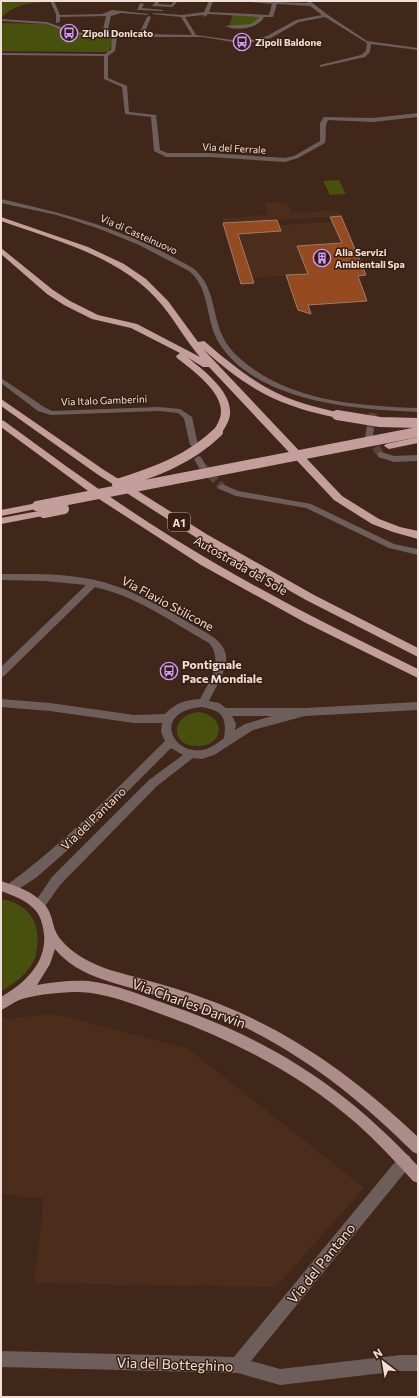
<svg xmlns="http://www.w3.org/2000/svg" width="419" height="1398" font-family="Commissioner,sans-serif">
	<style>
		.built { fill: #4c2c1b }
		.green { fill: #48500e }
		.building { fill: #954a1f; stroke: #9c7d6d }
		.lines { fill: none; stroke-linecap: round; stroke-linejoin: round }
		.minor-tunnel { stroke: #5b4336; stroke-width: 8; stroke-dasharray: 8 4; stroke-linecap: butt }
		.minor { fill: #6d5e5c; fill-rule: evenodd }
		.major { fill: #ab8c88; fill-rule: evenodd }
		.highway { fill: #c49e9a; fill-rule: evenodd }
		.highway-bridge { stroke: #c49e9a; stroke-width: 10 }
		.labels { text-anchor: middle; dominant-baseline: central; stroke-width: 3; stroke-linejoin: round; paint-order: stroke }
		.far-poi-label { font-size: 10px; font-weight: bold; fill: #f1dfd7; stroke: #361d10; text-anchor: start }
		.far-street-label { font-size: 10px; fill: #f1dfd7; stroke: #361d10 }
		.shield { fill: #361d10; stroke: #b9a59b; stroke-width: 1 }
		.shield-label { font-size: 11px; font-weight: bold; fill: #f1dfd7 }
		.street-label { font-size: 12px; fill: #f1dfd7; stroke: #361d10 }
		.poi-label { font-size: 12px; font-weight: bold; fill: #f1dfd7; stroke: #361d10; text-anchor: start }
		.near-street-label { font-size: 14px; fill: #f1dfd7; stroke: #361d10 }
	</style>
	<rect width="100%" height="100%" fill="#41271a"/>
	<path class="built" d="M287,202L292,213L337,211L341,216L223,223L222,218L267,215L265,203Z
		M332,222L354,270L336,243L297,246L319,304L297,275L252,278L238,234L281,231L279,225Z
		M55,1014L189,1049L364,1188L276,1287L34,1283L44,1199L1,1194V1019Z"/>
	<path class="green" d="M1,1H44L45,2C28,3 13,5 1,18Z
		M233,15L262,16L251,25L229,26Z
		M1,23L45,24L75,34L114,37L109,52L1,51Z
		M339,180L346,194L330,195L323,181Z
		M198,712C228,715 224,748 196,746C169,745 171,715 198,712Z
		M1,899C27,903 41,921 37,947C36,952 36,958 33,962C26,975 14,984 1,991Z"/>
	<path class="building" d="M341,216L366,275L358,276L367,301L308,305L311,314L298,310L286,275L308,274L297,246L342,243L330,217Z
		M277,220L281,231L238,234L254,283L241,284L223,223Z"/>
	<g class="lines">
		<path class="minor-tunnel" d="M370,429L373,413
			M369,437L381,455
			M202,466L222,487"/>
		<path class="minor" d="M50,1H54L60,15L102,14L112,10L149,14L147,15L121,13L111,16L107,34H139L147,17L149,16L151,17L144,34L192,35L181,17L152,14L154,13L182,15L204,12L209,1H213L209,12L269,15L272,4L242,1L308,3L306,1H310L328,15L367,41L418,48V50L371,44L370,52L365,57L320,67V65L361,55L366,51L367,43L325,17L299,22L271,38L252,42H233L203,37H117L115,51L108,56V78L127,86L129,112L156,115L160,150L167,153H209L285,158L294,156L320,141V123L324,117L373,118L418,113V117L373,122L328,120C324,126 327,136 325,143L298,158L285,162L209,157H166L154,151L151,117L125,114L122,87L104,79V56L1,55V53L105,54L111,50L112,37L86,36L72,34L46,24L1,21V19L47,22L75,32L102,34L106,16L60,17V22L56,23V14ZM277,4L310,6L322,15L296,20L267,36L252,40H233L196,35L185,17L203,15L205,17L208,14L260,17L251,24L225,26C236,31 258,29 264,17H273Z
			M156,1H160L158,4L171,5L174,1H178L172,7L152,6Z
			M140,3L144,4L142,8L164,10L162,11L137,10Z
			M1,199C61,213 111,225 167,254C176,259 185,263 194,269C215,286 212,315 223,337C229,350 241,360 252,368C299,402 362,406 418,408V412C356,410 256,402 219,343C205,321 211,289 189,271L139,245L100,229L57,215L1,203Z
			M1,378L44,407L52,411L159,407L180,409L192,417L198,445L194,447L190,445L184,418L178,413L159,411L51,415L38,411L1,383Z
			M367,427H370L374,429L372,439H369L365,437Z
			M381,452L394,456L418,455V461L394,462L378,457V453Z
			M198,456L201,457L206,466L205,468H199L194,459Z
			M222,484L238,491L311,504L394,544L418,549V555L389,548L306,508L236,496L219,489L218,487Z
			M1,574C35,574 70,573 103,582C135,591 163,608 191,624C204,632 223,639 226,655C228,670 215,688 209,701L219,703L226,708H305L418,702V710L305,716L253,730L214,755L202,759L193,758L157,786L60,885L43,909L39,910L35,909L33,905L52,877L149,780L183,755L171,748L78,841L37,877L11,894L7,893L5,889L7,885C65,843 114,791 165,741L161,732L162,723H134L50,711L1,707V699L50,703L134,715L165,714C175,703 185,700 200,699C209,682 224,660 209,643C172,622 136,596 95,587L4,676L1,677V667L86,585L45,581L1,580ZM202,707C223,711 227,717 224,738C218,743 210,749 202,750C170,754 153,711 202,707ZM232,716H272L245,724L235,730L236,724Z
			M405,1154L410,1156L412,1161L410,1166L251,1361L280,1369L401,1355H418V1371H401L280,1385L238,1373L1,1367V1351L234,1357L400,1156Z"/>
		<path class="major" d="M1,881C16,886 32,891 43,903C51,910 52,921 55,930C59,941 73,952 83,958C101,969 122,973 142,979C164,985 185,991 206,999C287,1028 356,1078 418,1137V1154L413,1152C361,1100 304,1055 238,1024C211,1012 183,1003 155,995C121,984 78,978 55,949L50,964L37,985C54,982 71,980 88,981C116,984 143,996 169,1005C272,1040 344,1087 418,1166V1183L413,1181C395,1161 376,1141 356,1123C297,1072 231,1039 158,1013C133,1004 107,993 79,992C61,992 40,994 22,999C15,1001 8,1007 1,1010V997C24,984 47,963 44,934C43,926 41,917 36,911C27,900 14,896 1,891Z"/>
		<path class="highway" d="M1,217L88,247L124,264L146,279L168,301L198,342L204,341C232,365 261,389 296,401C310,406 326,409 340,413L342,415L340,417L337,418C321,414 305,411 290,405C257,394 229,372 203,349L342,496L379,519L400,527L418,531V539L393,532L372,524L334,500L209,367H203L187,357C202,369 230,390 230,411C231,419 225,428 221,434H215L213,432C216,426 221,419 221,412C222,391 192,370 177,358L176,356L180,353L131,328L92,319L64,305L47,294L1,254V248L53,290L70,301L98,315L137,324L200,357C186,341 176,322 162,305C123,257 57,241 1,221Z
			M1,399L104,470L208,535L314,595L418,648V657L306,600L200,540L97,474L1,406Z
			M1,420L4,421C60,462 115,502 173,538C252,587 335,629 418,669V678L306,623L201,565L99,499L1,427Z
			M418,437V443L389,449L384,446L386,444Z
			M37,503L42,506L41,508L1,516V510Z
			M44,510L49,513L48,515L1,524V518Z"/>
		<path class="highway-bridge" d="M337,415L380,422L418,423
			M117,484C155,472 189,460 218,432
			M37,506L418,432
			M44,513L64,509"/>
	</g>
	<defs>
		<symbol id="bus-ring" viewBox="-11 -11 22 22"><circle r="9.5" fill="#361d10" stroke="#d09dfe" stroke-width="1.5"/><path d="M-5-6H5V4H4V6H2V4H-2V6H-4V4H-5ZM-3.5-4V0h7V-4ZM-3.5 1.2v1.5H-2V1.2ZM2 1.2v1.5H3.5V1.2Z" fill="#d09dfe"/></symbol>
		<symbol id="building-ring" viewBox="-11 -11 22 22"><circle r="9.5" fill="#361d10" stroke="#d09dfe" stroke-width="1.5"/><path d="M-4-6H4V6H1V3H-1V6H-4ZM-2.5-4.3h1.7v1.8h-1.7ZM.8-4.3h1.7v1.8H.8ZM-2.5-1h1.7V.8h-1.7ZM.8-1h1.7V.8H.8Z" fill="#d09dfe"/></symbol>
	</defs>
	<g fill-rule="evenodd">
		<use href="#bus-ring" x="59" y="23" width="20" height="20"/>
		<use href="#bus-ring" x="232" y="32" width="20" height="20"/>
		<use href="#building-ring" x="312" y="248" width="20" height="20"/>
		<use href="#bus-ring" x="159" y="661" width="20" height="20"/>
	</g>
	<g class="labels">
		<g class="far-poi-label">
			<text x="82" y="33">Zipoli Donicato</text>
			<text x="255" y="42">Zipoli Baldone</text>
			<text x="335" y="252">Alia Servizi<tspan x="335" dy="12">Ambientali Spa</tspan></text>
		</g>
		<g class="far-street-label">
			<text transform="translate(234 148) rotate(3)">Via del Ferrale</text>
			<text transform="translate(139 234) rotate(24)">Via di Castelnuovo</text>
			<text transform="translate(104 400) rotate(-2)">Via Italo Gamberini</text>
		</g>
		<rect class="shield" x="168" y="513" width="22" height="18" rx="3"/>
		<g class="shield-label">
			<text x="179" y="522">A1</text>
		</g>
		<g class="street-label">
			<text transform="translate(241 565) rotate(30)">Autostrada del Sole</text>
			<text transform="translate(168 603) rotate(28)">Via Flavio Stilicone</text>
			<text transform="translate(93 818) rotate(-44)">Via del Pantano</text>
		</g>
		<g class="poi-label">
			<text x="182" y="664">Pontignale<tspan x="182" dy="14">Pace Mondiale</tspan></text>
		</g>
		<g class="near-street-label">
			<text transform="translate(189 1003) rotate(20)">Via Charles Darwin</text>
			<text transform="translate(321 1263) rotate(-51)">Via del Pantano</text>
			<text transform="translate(175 1364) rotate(2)">Via del Botteghino</text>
		</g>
	</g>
	<rect width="419" height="1398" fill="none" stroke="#f1dfd7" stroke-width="4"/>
	<g transform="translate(383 1362) rotate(329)" stroke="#361d10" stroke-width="3" paint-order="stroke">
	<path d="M0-3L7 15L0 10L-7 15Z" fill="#f1dfd7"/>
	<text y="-6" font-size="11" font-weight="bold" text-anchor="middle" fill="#f1dfd7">N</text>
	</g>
</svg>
